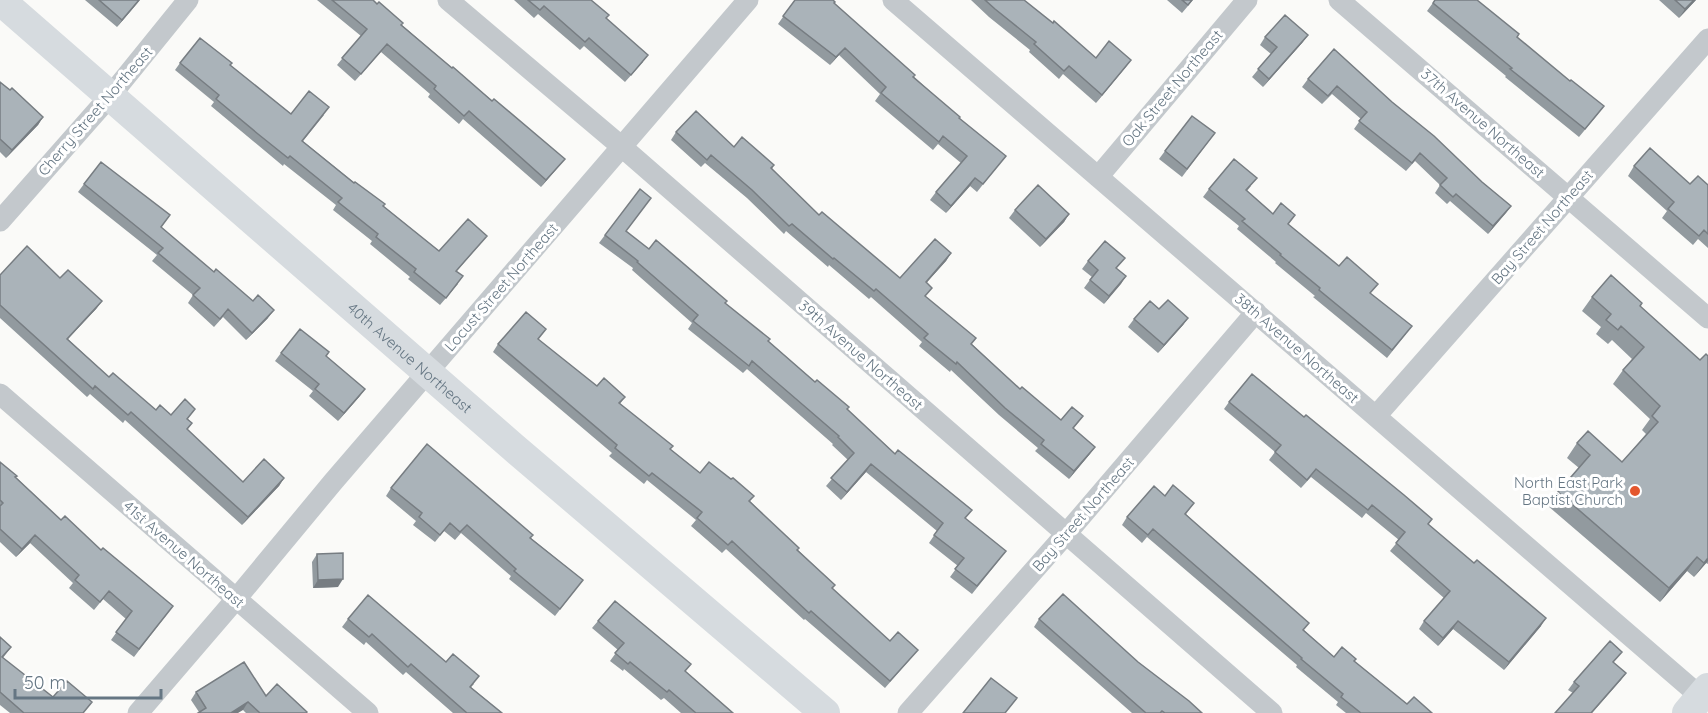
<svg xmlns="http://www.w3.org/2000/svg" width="1708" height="713" font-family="Quicksand,sans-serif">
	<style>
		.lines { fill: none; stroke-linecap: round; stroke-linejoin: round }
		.street { stroke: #c3c8cc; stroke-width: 21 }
		.secondary { stroke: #d6dbdf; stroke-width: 30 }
		.wall { fill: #929a9f }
		.shaded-wall { fill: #777d82 }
		.building { fill: #aab3b9; stroke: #777d82; stroke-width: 1.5 }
		.poi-dot { fill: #e4572e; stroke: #fff; stroke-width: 2 }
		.labels { text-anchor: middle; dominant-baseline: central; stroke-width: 6; stroke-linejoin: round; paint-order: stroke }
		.street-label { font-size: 15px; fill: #657683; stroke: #fff }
		.poi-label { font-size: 15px; fill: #657683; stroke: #fff; text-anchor: end }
	</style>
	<rect width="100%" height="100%" fill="#fafaf8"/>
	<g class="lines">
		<path class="street" d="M448,0L622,147L1272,713
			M893,0L1701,697
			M1339,0L1708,318
			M1098,177L1247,0
			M0,221L111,95L188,0
			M0,394L368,713
			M1376,416L1708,39
			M138,713L236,599L333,482L748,0
			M908,713L1066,534L1256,312"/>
		<g class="secondary">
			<path id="s1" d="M0,0L513,447L825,713"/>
			<path d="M1687,713L1708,688"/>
		</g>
	</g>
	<path class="wall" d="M85,0H140L117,27Z
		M317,0H373L452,68L565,159L541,187L463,119L459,124L428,97L430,94L381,52L355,81L337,65L361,36Z
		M514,0H591L643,62L625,82L584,46L580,50L538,14L534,18Z
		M795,0L834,3L959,118L1000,163L977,192L970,186L946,213L930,200L936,192L961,163L938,144L933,150L875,101L880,94L839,55L830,65L778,24Z
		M971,0H1024L1096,58L1131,60L1096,103L1063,74L1059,79L1029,52L1030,50L989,17Z
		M1167,0H1193L1182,13Z
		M1435,0L1517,37L1598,114L1579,137L1505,77L1506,76L1427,11Z
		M1659,0H1696L1679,18Z
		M1308,35L1302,43L1263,87L1252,77L1271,54L1260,45L1265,37Z
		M1334,49L1392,102L1482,182L1511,206L1488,234L1450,201L1447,204L1435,193L1440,185L1415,161L1406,171L1354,129L1361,119L1332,94L1322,104L1302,87L1308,79Z
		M180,63L230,65L291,114L324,115L303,141L439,251L481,243L457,271L458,284L440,305L408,279L410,277L370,244L372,241L333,210L336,205L284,164L283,166L211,106L214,102L175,70Z
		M0,82L43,117L38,125L6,158L0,152Z
		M676,132L734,147L774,165L772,169L819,215L900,278L951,253L946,261L926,283V297L972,344L1020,389L1061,420L1083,416L1073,429L1095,447L1089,455L1069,479L1035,451L1038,448L999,415L951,370L950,372L919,346L922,342L871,297L869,299L829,265L828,267L786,231L784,234L747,198L705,163L701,167L671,140Z
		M1215,133L1182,177L1159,159L1165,151Z
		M1634,166L1690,184L1708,185V248L1698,239L1693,245L1662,218L1667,211L1628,176Z
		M84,184L161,227L268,318L246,340L223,317L214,327L188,303L193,295L152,261L157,255L78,192Z
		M1251,186L1247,191L1273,214L1288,224L1371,294L1406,334L1387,358L1313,297L1315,296L1275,263L1276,262L1237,229L1239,226L1203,197L1209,189Z
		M1015,210L1069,214L1064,222L1040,247L1009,218Z
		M605,235L649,249L725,303L815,382L847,409L966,519L1000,559L972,594L950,577L958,566L929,543L937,531L866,472L841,500L826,486L848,460L832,445L833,444L747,369L743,373L688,329L692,323L632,270L633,268L599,243Z
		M1088,261L1117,269L1126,276L1104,304L1084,288L1092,277L1082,269Z
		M0,275L60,278L102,301L96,309L68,339L109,377L156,410L188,419L192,423L187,430L243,482L284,478L279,486L242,525L125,420L123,423L90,394L87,397L0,318Z
		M1592,297L1640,306L1700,360L1708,356V564L1706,563L1694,577L1687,571L1660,602L1548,506L1558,492L1579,468L1567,458L1577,443L1622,462L1646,434L1642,430L1650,419L1613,384L1623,370L1632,359L1612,340L1608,344L1596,334L1601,327L1582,311Z
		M1159,309L1188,318L1183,325L1158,353L1128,327L1134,319Z
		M539,340L597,386L625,397L620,404L670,449L700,473L754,496L750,501L798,550L835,585L832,589L890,641L912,657L885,688L805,619L804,620L726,549L722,553L691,526L696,520L647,480L644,484L609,456L612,453L493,352L498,344Z
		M281,353L326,356L365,389L359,397L338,421L309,396L313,391L275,361Z
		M1229,402L1429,525L1541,626L1504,670L1453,629L1438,646L1419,629L1424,621L1444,598L1390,551L1399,540L1366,513L1362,518L1311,477L1301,488L1269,460L1275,452L1224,409Z
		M0,462L61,520L167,614L134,657L111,640L126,619L103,599L94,610L69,588L73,583L30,543L16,557L0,542Z
		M391,488L531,538L583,580L555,616L509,579L511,576L461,533L455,540L444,531L435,542L413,525L416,521L386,496Z
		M1165,496L1194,503L1186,514L1304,630L1334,657L1354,661L1407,704L1432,713H1346L1336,705L1338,702L1296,667L1297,665L1147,537L1142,543L1122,525L1127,517Z
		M317,554L338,587L313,588L312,562Z
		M348,619L446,662L474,684L471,687L502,713H453L406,672L403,675L366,642L364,645L342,627Z
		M1039,619L1138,662L1202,713H1132L1034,627Z
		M598,621L686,672L733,713H681L664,698L661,700L624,669L623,671L610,661L618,650L592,628Z
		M0,637L11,647L3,658L53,697L84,713H10L0,705Z
		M1614,663L1626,673L1620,681L1573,693L1568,690L1574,682Z
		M196,692L266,696L306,713H246L243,710L199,712L191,700Z"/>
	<path class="shaded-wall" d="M140,0L135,6L117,27L122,20Z
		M1694,0H1696L1679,18L1685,9Z
		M1308,35L1302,43L1263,87L1269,79Z
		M845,48L839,55L830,65L836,57Z
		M1131,60L1125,68L1096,103L1102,95Z
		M43,117L38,125L6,158L12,150Z
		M565,159L541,187L546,180Z
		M975,178L970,186L946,213L951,206Z
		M1511,206L1506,213L1488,234L1493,226Z
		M1069,214L1064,222L1040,247L1046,239Z
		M951,253L946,261L920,290L926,282Z
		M1126,276L1121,284L1104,304L1109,296Z
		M102,301L96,309L61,346L67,339Z
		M274,310L268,318L246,340L252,333Z
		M1188,318L1183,325L1158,353L1164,345Z
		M365,389L359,397L338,421L344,413Z
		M1095,447L1089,455L1069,479L1074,471Z
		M871,464L866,472L841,500L847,492Z
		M284,478L279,486L242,525L248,517Z
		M35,535L30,543L16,557L22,549Z
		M1697,557L1687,571L1660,602L1669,588Z
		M1708,558V561L1694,577L1704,563Z
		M343,579L338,587L313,588L318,580Z
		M1546,618L1541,626L1504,670L1509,662Z
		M1458,621L1453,629L1438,646L1443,638Z
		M1626,673L1620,681L1592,713H1591Z
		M248,702L243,710L238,713H231Z"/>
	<path class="building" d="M99,0H139L122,20Z
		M332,0H373L377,4L379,2L403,23L401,25L452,68L453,67L492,101L494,99L565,159L546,180L469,111L464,116L434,89L436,86L387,44L361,74L342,58L367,29Z
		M528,0H591L609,15L606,18L648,55L631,75L589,38L585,42L544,6L540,10Z
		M795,0H833L835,2L834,3L915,75L913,77L960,117L959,118L1006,156L983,184L975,178L951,206L936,192L967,156L943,136L939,142L881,93L886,87L845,48L836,57L783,16Z
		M985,0H1024L1053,23L1054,21L1096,58L1109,41L1131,60L1102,95L1069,66L1064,71L1034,44L1036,42L995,9Z
		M1182,0H1192L1188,5Z
		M1435,0H1477L1519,34L1517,37L1570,81L1571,80L1604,106L1585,129L1510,69L1512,68L1433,3Z
		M1675,0H1694L1685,9Z
		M1285,15L1308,35L1269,79L1258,69L1277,47L1265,37Z
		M200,38L232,63L230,65L291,114L309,91L329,107L302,141L354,183L355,182L385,204L383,206L439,251L468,219L487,236L456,271L463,276L446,298L414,272L416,269L376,237L378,234L338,202L342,198L290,156L288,158L258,134L216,99L219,95L180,63Z
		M1334,49L1392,102L1434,136L1482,182L1511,206L1493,226L1456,194L1453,197L1440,185L1447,178L1420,153L1412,163L1359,121L1367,112L1337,86L1328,96L1308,79Z
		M0,82L10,90L12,88L43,117L12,150L0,139Z
		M696,111L734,147L742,137L774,165L771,168L819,215L822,212L900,278L935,239L951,253L926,282L932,288L925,296L976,338L971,344L1020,389L1022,387L1061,420L1072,407L1083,416L1073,428L1095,447L1074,471L1041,444L1044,440L1005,408L957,362L956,364L924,338L928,334L876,289L874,291L834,258L833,259L792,224L789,226L752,190L711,155L707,160L676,132Z
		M1192,116L1215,133L1187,169L1165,151Z
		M1650,148L1690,184L1698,176L1708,185V234L1704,230L1699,236L1668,209L1674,202L1634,166Z
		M1234,159L1257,178L1246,190L1273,214L1281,203L1295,215L1288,224L1339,266L1347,257L1378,284L1370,293L1412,326L1392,350L1319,290L1320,288L1280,255L1281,254L1242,221L1245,219L1209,189Z
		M101,162L170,215L161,227L214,272L216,269L253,301L258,295L274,310L252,333L228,309L220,319L193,295L200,288L158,253L163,248L84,184Z
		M1038,185L1069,214L1046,239L1015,210Z
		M640,189L651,198L626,231L649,249L656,240L727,301L725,303L770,339L768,341L815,382L817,380L849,407L847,409L895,454L898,450L972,510L965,518L1006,551L977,586L955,569L964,558L934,535L943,523L871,464L847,492L831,478L854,453L838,437L839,436L752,361L749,366L693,321L698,315L637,262L638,261L605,235Z
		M1105,241L1125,258L1116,268L1126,276L1109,296L1090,280L1098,270L1088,261Z
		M27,246L60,278L68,270L102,301L67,339L109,377L113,373L156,410L160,405L171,415L185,399L195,409L187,419L192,423L187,429L243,482L264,459L284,478L248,517L131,412L128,415L95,386L93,389L0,305V275Z
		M1611,275L1642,303L1640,306L1700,360L1706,354L1708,356V558L1704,563L1697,557L1669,588L1558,492L1590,455L1577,443L1588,431L1622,462L1658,422L1652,416L1660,406L1623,370L1644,347L1621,326L1618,330L1606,320L1611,314L1592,297Z
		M1168,300L1188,318L1164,345L1134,319L1150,301L1159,309Z
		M526,312L546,329L538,339L597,386L604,378L625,397L619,403L673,446L670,449L700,473L709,462L731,479L733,478L754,496L749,501L799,548L797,550L835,585L832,588L890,641L898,632L918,650L890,681L811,611L809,613L732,541L728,545L697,518L702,512L652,473L649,476L615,448L617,445L498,344Z
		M300,329L329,352L326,356L365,389L344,413L315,389L319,384L281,353Z
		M1252,374L1304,417L1306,415L1404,495L1432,519L1428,524L1474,563L1477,560L1546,618L1509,662L1458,621L1443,638L1424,621L1450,591L1396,543L1405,532L1372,505L1368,510L1316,469L1307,480L1275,452L1281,445L1229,402Z
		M427,444L533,535L530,538L583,580L560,609L514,571L516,569L467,525L460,532L450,523L440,535L419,517L422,513L391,488Z
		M0,462L17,476L15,477L61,520L65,516L101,550L103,548L173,606L139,649L116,632L132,611L109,591L100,602L75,580L79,575L35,535L22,549L0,529V506L3,503L0,500Z
		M1173,485L1194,503L1185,514L1309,623L1303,630L1334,657L1342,647L1356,659L1354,661L1407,704L1414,697L1432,713H1361L1341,697L1343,694L1301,659L1302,658L1153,529L1148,535L1127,517L1154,486L1165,496Z
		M343,553V579L318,580L317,554Z
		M1063,594L1138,662L1189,701L1202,713H1165L1162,711L1160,713H1146L1039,619Z
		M368,595L446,662L453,654L479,676L470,687L502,713H467L411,664L408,667L372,634L369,637L348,619Z
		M615,601L691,664L685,671L733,713H696L669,690L667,692L630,662L628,664L615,653L624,643L598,621Z
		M0,637L11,647L2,657L53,697L67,681L92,702L83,713H24L0,692Z
		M1610,641L1622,652L1613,662L1626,673L1591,713H1555L1579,686L1574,682Z
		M244,662L266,696L277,684L307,712L306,713H260L248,702L231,713H198L206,708L196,692Z
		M991,678L1017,698L1005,713H963Z"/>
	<circle class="poi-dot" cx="1635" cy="491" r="6"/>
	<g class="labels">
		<g class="street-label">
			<text transform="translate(1172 88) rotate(-50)">Oak Street Northeast</text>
			<text transform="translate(95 111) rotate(-49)">Cherry Street Northeast</text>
			<text transform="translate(1483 123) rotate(41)">37th Avenue Northeast</text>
			<text transform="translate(1542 227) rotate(-49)">Bay Street Northeast</text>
			<text transform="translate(501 287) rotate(-49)">Locust Street Northeast</text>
			<text transform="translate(1297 348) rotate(41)">38th Avenue Northeast</text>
			<text transform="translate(861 355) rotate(41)">39th Avenue Northeast</text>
			<text stroke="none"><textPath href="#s1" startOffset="544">40th Avenue Northeast</textPath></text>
			<text transform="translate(1083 514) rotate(-49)">Bay Street Northeast</text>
			<text transform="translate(184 554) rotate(41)">41st Avenue Northeast</text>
		</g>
		<g class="poi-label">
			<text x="1623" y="482">North East Park<tspan x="1623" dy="17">Baptist Church</tspan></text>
		</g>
	</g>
	<path d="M15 689v9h146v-9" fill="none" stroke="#657683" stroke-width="3"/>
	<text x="24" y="689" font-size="18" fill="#657683" stroke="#ffffff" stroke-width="4.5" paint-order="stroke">50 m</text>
</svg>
